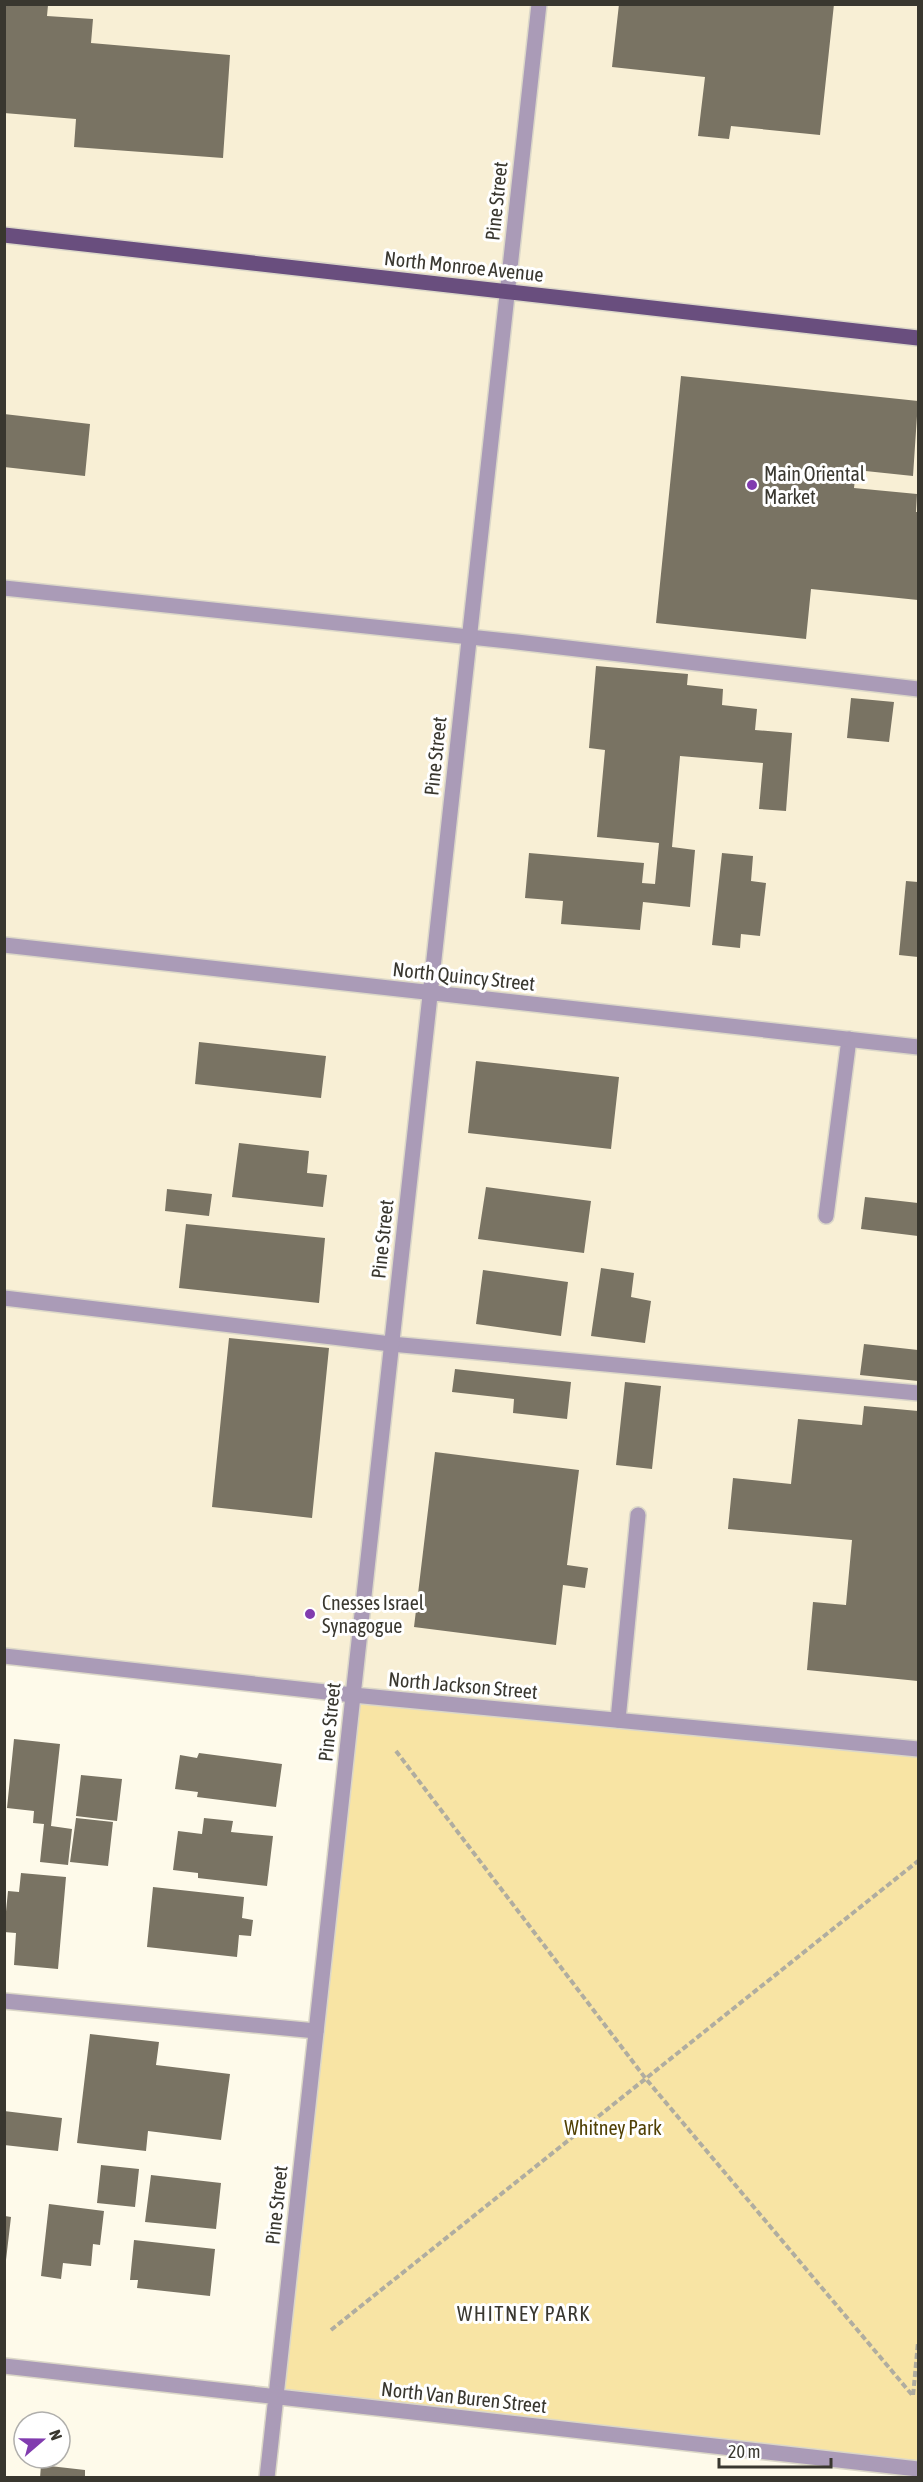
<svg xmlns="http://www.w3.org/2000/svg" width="923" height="2482" font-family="'Asap Condensed',sans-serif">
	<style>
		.built { fill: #f8efd5 }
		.green { fill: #f8e4a4 }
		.building { fill: #797363 }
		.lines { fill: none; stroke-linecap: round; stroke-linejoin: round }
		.lane-casing { stroke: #dbd7c8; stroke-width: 18 }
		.street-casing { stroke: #dbd7c8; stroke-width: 18 }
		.primary-casing { stroke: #dbd7c8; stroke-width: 18 }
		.path { stroke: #b0ada0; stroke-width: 4; stroke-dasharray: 6 3; stroke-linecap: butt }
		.lane { stroke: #aa9bb7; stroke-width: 15 }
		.street { stroke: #aa9bb7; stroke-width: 15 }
		.primary { stroke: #694e7e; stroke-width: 15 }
		.poi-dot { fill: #813caf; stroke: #fff; stroke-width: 2 }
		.labels { text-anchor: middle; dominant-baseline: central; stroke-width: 6; stroke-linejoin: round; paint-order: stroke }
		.street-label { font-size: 20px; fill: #39372f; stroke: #fff }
		.poi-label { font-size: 20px; fill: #39372f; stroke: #fff; text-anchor: start }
		.park-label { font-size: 20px; fill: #514105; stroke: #fff }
		.neighbourhood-label { font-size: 21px; letter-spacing: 1.5px; fill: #39372f; stroke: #fff }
	</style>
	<rect width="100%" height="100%" fill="#fefaea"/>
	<path class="built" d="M5,5H918V1749L5,1656Z"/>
	<path class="green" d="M353,1695L918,1749V2469L276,2397Z"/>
	<path class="building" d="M619,4H834L820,135L731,126L729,139L698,136L705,77L612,67Z
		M4,5H48L47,16L93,19L91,43L230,55L223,158L74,147L76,119L4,113Z
		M681,376L918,401L913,476L856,470L854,488L917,494L916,512H918V600L811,589L806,639L656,623Z
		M4,414L90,424L85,476L4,467Z
		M596,666L688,674L687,685L723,689L722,705L757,709L755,730L792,733L786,811L759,809L763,763L680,756L672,847L695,850L690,907L643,902L640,930L561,924L563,901L525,898L529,853L644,863L642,883L655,884L659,843L597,837L605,750L589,748Z
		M851,698L894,702L889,742L847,738Z
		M722,853L753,856L751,881L766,883L760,936L741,934L740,948L712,945Z
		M906,881L918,882V957L899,955Z
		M199,1042L326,1056L321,1098L195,1084Z
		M476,1061L619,1077L611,1149L468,1133Z
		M239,1143L309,1151L307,1173L327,1175L323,1207L232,1197Z
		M486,1187L591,1201L584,1253L478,1239Z
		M167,1189L212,1194L209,1216L165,1211Z
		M865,1197L918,1203V1236L861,1229Z
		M186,1224L325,1238L319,1303L179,1288Z
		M601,1268L634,1273L631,1297L651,1301L645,1343L591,1336Z
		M483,1270L568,1282L561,1336L476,1324Z
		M229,1338L329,1348L312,1518L212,1507Z
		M864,1344L918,1350V1381L860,1375Z
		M455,1369L571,1382L567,1419L513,1413L514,1399L452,1392Z
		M625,1382L661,1386L652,1469L616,1465Z
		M864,1406L918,1411V1681L807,1670L813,1602L846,1605L852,1540L728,1529L733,1478L791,1484L798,1419L862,1425Z
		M435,1452L579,1470L567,1565L588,1568L585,1588L563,1585L556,1645L414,1627Z
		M14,1739L60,1744L51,1826L72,1829L68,1865L40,1862L44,1824L33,1823L34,1811L7,1808Z
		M199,1753L282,1764L276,1807L197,1797L198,1792L175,1789L180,1755L197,1758Z
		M81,1775L122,1779L117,1821L76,1816Z
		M76,1818L113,1822L108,1866L70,1862Z
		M204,1818L233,1821L231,1832L273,1836L267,1886L198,1878V1873L173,1870L178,1831L202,1834Z
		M21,1873L66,1877L58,1969L14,1965L16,1933L4,1932L8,1891L19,1892Z
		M153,1887L244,1897L242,1918L253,1920L251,1936L239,1935L237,1957L147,1947Z
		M90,2034L159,2042L156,2065L230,2074L221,2140L148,2131L146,2151L77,2143Z
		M4,2111L62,2118L58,2151L4,2145Z
		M101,2165L139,2169L135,2207L97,2203Z
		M151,2175L221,2183L216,2229L145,2222Z
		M49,2204L104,2211L100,2245L93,2244L91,2266L63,2263L61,2279L41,2276Z
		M5,2216L11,2217L6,2260H5Z
		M134,2240L215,2249L210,2296L137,2288L138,2280H130Z
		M41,2465L85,2470V2478H40Z"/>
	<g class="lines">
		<defs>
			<path id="lane" d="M4,588L517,642L918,689
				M826,1216L849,1039
				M4,1298L391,1344L918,1393
				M618,1720L638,1515
				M4,2001L316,2031"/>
			<path id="street" d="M4,945L918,1047
				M4,1656L353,1695L918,1749
				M4,2366L918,2469
				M267,2478L539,4"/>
			<path id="primary" d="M4,235L918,338"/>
		</defs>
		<use href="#lane" class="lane-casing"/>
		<use href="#street" class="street-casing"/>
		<use href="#primary" class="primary-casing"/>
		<path class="path" d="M396,1751L646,2079L913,2396L918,2342
			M331,2330L918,1861"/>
		<use href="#lane" class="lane"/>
		<use href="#street" class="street"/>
		<use href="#primary" class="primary"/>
	</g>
	<g class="poi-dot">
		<circle cx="752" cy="485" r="6"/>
		<circle cx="310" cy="1614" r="6"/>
	</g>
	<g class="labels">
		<g class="street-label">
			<text transform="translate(496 201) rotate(-84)">Pine Street</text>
			<text transform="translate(464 266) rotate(6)">North Monroe Avenue</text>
			<text transform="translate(435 756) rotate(-84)">Pine Street</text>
			<text transform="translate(464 976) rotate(6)">North Quincy Street</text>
			<text transform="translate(382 1239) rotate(-84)">Pine Street</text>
			<text transform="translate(463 1685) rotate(5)">North Jackson Street</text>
			<text transform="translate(329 1722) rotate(-84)">Pine Street</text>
			<text transform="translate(276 2205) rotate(-84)">Pine Street</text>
			<text transform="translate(464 2397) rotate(6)">North Van Buren Street</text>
		</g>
		<g class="poi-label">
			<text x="764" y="473">Main Oriental<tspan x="764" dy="23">Market</tspan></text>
			<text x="322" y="1602">Cnesses Israel<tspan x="322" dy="23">Synagogue</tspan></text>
		</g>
		<g class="park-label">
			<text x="613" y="2127">Whitney Park</text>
		</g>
		<g class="neighbourhood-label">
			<text x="524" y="2313">WHITNEY PARK</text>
		</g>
	</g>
	<rect width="923" height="2482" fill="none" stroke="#39372f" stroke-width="12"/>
	<g transform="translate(42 2440) rotate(70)"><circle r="28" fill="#ffffff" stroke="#b0afac" stroke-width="1.5"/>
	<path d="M0-4.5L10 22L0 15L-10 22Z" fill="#813caf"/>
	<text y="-9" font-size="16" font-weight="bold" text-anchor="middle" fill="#39372f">N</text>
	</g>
	<path d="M719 2458v9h112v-9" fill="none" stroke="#39372f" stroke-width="3"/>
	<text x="728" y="2458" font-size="18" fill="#39372f" stroke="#ffffff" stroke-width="4.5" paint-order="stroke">20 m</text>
</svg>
